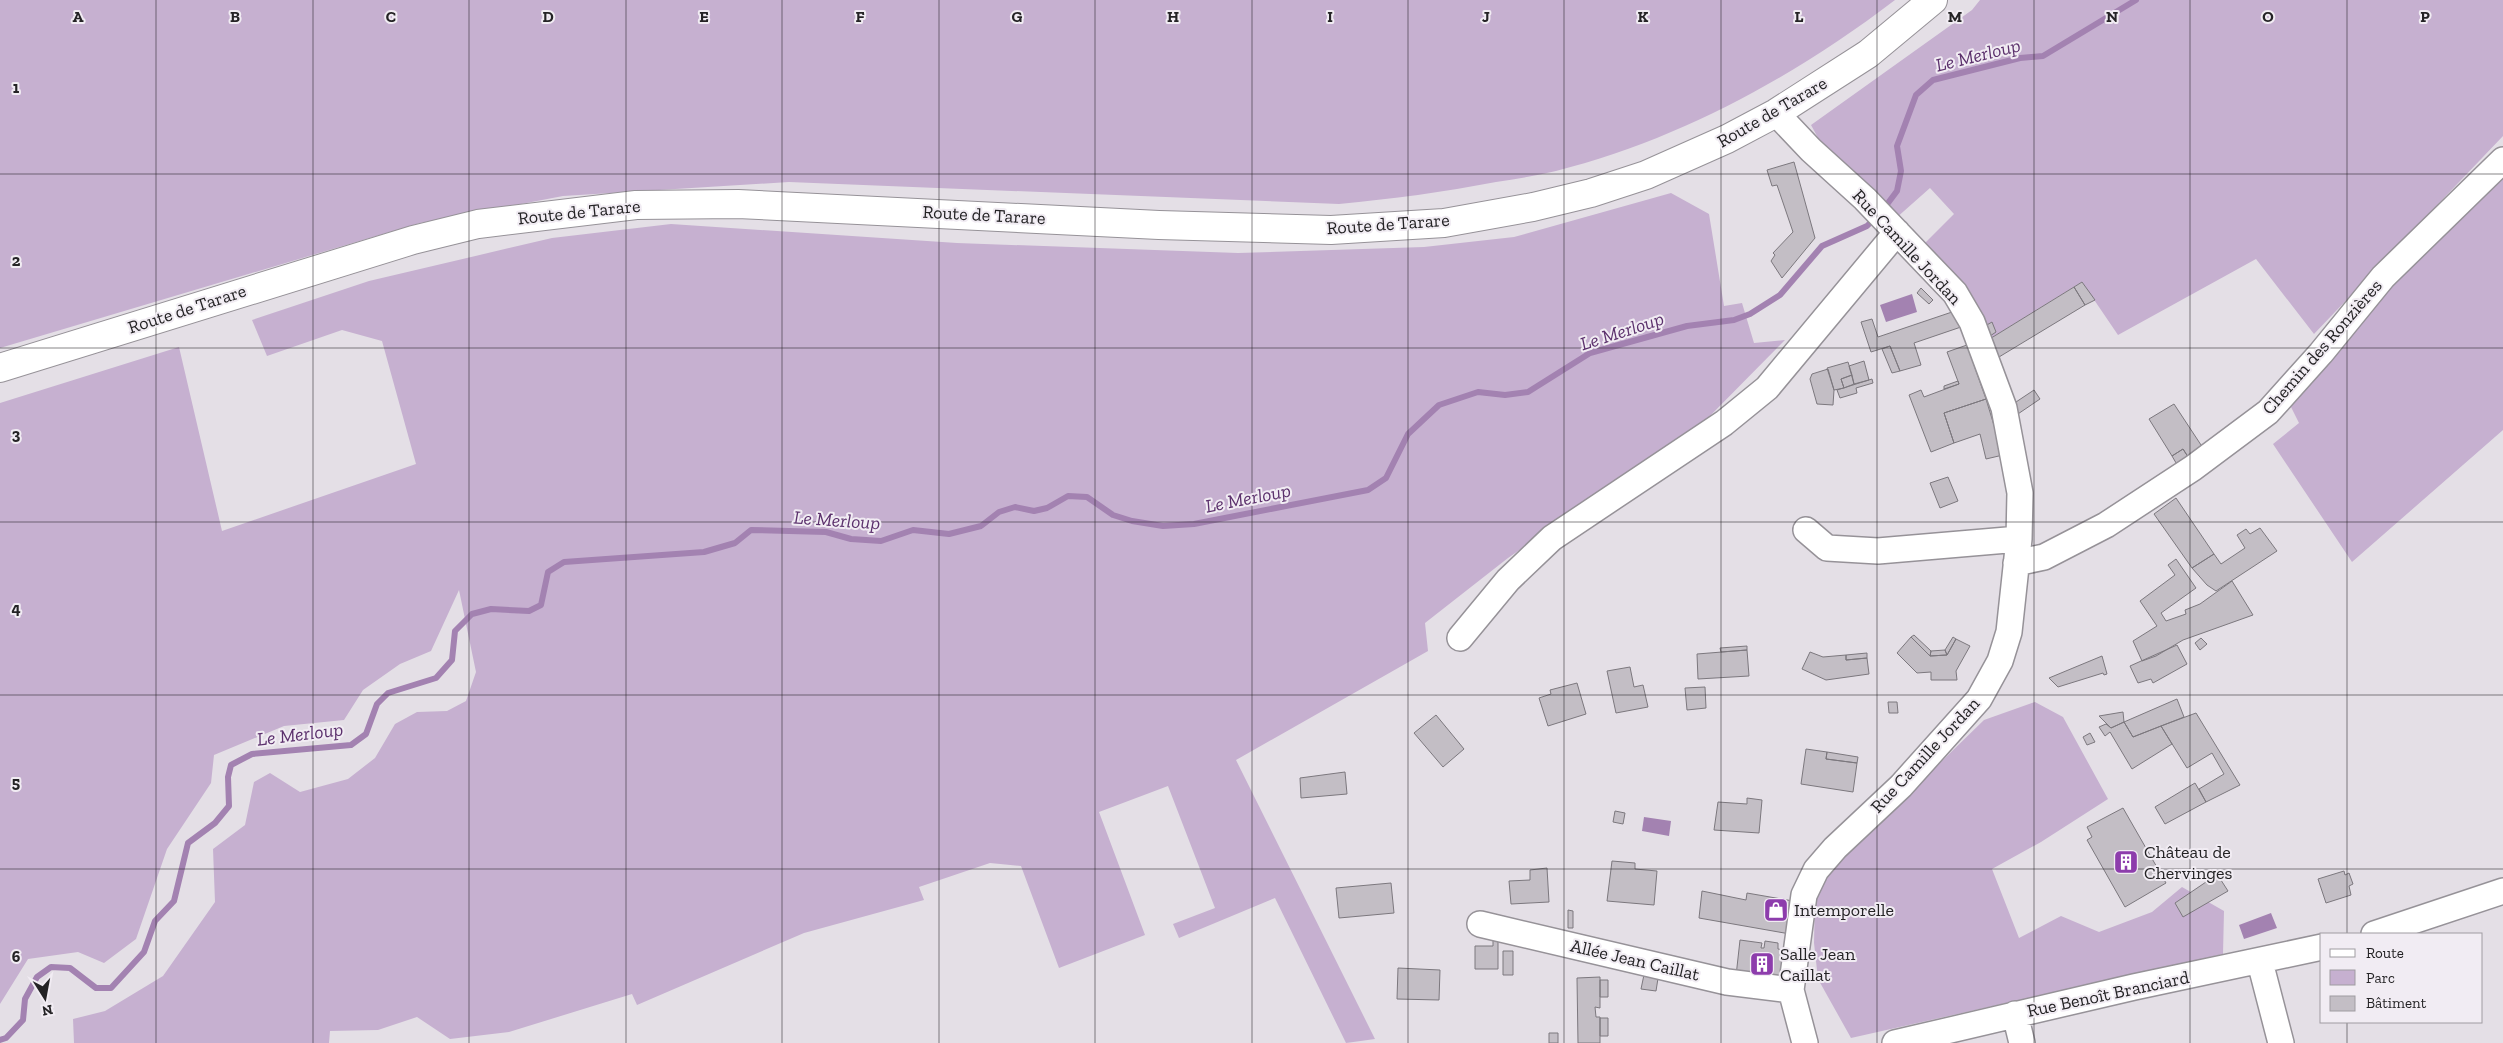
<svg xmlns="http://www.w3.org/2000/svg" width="2503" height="1043" font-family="'Zilla Slab',serif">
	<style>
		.green { fill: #c6b0d0 }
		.water { fill: #a382b1 }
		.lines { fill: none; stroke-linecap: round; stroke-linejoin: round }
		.stream { stroke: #a382b1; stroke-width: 6 }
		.building { fill: #c3bec5; stroke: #7c787e }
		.minor-casing { stroke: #969298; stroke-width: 28 }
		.major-casing { stroke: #969298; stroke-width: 30 }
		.minor { stroke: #fff; stroke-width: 25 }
		.major { stroke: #fff; stroke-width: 28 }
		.grid { fill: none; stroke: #242325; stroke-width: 1; stroke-opacity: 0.55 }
		.labels { text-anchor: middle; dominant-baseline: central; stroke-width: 4; stroke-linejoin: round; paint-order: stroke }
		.street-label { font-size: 18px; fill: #242325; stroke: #f1ecf3 }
		.poi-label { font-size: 18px; fill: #242325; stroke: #f1ecf3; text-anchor: start }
		.water-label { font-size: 19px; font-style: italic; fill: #5b306c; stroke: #f1ecf3 }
		.grid-label { font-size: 16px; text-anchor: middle; font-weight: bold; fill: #242325; stroke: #f1ecf3; stroke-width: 4; stroke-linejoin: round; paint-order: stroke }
	</style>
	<rect width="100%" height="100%" fill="#e4dfe6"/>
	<path class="green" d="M0,0H1895C1794,77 1679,140 1556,171C1536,176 1516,179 1496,182C1444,192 1392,199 1339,204L789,182L563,196L420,223L0,348Z
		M1980,0H2503V136L2314,334L2256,259L2118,335L2082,282L1988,340L1923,245L1954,214L1930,188L1895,219L1823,147L1811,125L1972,10Z
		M2503,169V430L2352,562L2273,444L2299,423L2291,407L2399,276Z
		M1671,193L1709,214L1724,306L1742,303L1754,343L1785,340L1702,424L1508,558L1425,623L1428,651L1236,760L1375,1039L1346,1043L1275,898L1179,938L1173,924L1215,908L1168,786L1099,812L1145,935L1059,968L1021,866L990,863L919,887L924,900L804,933L637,1005L632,994L509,1032L450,1039L417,1017L378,1030L330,1031L329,1043H74L73,1019L105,1011L163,976L215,902L213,849L245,825L254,782L270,773L300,792L348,779L375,758L395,724L417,712L447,711L466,701L476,672L459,590L431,651L400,664L363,690L344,720L284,726L214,755L211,783L167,849L136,939L104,963L78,952L28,959L0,1004V403L179,347L222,531L416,464L382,341L342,330L267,356L252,320L369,281L552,238L671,224L957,243L1238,253L1424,247L1514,237Z
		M2035,702L2063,717L2108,799L2041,842L1992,869L2019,938L2061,916L2099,932L2152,912L2182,887L2224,911L2223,954L1851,1038L1818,979L1814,943L1815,897L1828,872L1984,720Z"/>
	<path class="water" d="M1912,294L1917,312L1886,322L1880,305Z
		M1644,817L1671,821L1669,836L1642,831Z
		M2271,913L2277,928L2244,939L2239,925Z"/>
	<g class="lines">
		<path class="stream" d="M1882,211L1897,191L1901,171L1897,146L1916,95L1933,80L2020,58L2043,56L2136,0
			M0,1040L6,1038L23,1020L25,999L37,977L51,967L70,968L96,988H111L144,952L155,921L174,901L188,843L215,823L229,806L228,777L231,765L252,754L351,745L366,734L377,704L388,693L436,678L452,660L455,631L472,614L491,609L529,611L541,605L548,572L564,562L704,552L735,543L751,530L826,532L851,539L881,541L913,530L949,534L981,526L999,512L1015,507L1034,511L1047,508L1068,496L1087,497L1113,515L1132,521L1163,526L1194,524L1368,490L1386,478L1408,434L1439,405L1478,392L1505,395L1528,392L1590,353L1687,326L1734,320L1750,314L1780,295L1822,246L1867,226L1875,218"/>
	</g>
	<path class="building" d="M1794,162L1815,238L1782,278L1771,261L1775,255L1773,253L1793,232L1777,185L1772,186L1767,170Z
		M2082,282L2095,300L2085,305L2074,287Z
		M2074,287L2085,305L1999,357L1992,355L1988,340Z
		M1921,288L1933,300L1929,304L1917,293Z
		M1955,311L1961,327L1914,343L1921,365L1900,371L1890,346L1871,352L1861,322L1872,319L1878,337Z
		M1992,322L1996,332L1990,336L1985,326Z
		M1967,345L1986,399L1944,413L1954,443L1931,452L1909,395L1921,390L1924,397L1959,384L1947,352Z
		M1890,346L1900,371L1892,373L1882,349Z
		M1864,361L1869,380L1854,384L1849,366Z
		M1848,362L1852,375L1841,379L1844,388L1834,390L1827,368Z
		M1828,369L1834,390L1833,405L1817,404L1810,379L1812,374Z
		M1852,375L1854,384L1844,388L1841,379Z
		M1872,379L1873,383L1856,388L1857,393L1840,398L1837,390Z
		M1958,381L1959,384L1944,389V386Z
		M2034,390L2040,399L2012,418L2010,406Z
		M1986,399L2003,455L1986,459L1980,434L1954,443L1944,413Z
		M2174,404L2205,451L2190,460L2183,449L2172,456L2149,419Z
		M2183,449L2190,460L2179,468L2172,456Z
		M1948,477L1958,501L1940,508L1930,483Z
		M2176,498L2214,554L2192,568L2154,514Z
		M2260,528L2277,551L2216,591L2207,585L2192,568L2214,554L2221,564L2245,548L2237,535L2246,529L2250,534Z
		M2176,559L2196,588L2161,613L2166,621L2186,614L2185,610L2200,604L2232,581L2253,615L2183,640L2156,656L2142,661L2133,641L2157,626L2140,601L2175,575L2168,565Z
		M1914,635L1931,651L1930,656L1911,637Z
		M1911,637L1930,656L1947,655L1956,639L1970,646L1956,671L1957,680H1931V672L1917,673L1897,653Z
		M1953,637L1956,639L1947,655L1945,650Z
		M2201,638L2207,644L2200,650L2195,643Z
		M2177,645L2187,664L2153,683L2151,679L2138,683L2130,666Z
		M1747,646V650L1721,652L1720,648Z
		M1747,650L1749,676L1698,679L1697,654Z
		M1945,650L1947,655L1930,656L1931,651Z
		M1810,652L1823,657L1846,655V660L1867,658L1869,674L1826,680L1802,669Z
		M1867,653V658L1846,660V655Z
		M2102,656L2107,674L2104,675L2103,673L2058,687L2049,678Z
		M1630,667L1634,687L1643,685L1648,707L1616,713L1607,671Z
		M1577,683L1586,714L1548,726L1539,698L1551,694L1550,690Z
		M1705,687L1706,708L1687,710L1685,688Z
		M2177,699L2184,717L2133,737L2124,722Z
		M1888,702H1897L1898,713H1889Z
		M2123,712L2124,722L2111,728L2099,716Z
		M2196,713L2240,785L2206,802L2199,789L2224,774L2212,753L2187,768L2161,726Z
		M1436,715L1464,749L1443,767L1414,733Z
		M2124,722L2133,737L2161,726L2172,744L2132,769L2110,732L2105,736L2099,727L2106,724L2111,728Z
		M2090,733L2095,742L2087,745L2083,737Z
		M1806,749L1827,752L1826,759L1857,763L1853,792L1801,784Z
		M1827,752L1858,757L1857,763L1826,759Z
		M1345,772L1347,794L1301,798L1300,778Z
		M2195,783L2206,802L2165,824L2155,807Z
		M1747,798L1762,800L1759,833L1714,830L1718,802L1747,804Z
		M2123,808L2166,883L2125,907L2087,840L2092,837L2087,827Z
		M1615,811L1625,813L1623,824L1613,822Z
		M1612,861L1635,863V869L1657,871L1654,905L1607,901Z
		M1547,868L1549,902L1511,904L1509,881L1530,880V870Z
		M2344,871L2345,875L2349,873L2353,884L2349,886L2351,895L2326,903L2318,879Z
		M2219,877L2228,891L2183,917L2175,903L2206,882L2207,884Z
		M1391,883L1394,913L1339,918L1336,888Z
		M1702,891L1746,900L1747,893L1793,901L1790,934L1699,918Z
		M1568,910L1573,911V928H1568Z
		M1493,935H1498V969H1475V946H1493Z
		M1740,940L1762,943L1761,948H1764L1765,941L1778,943V949L1788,951L1784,982L1736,976Z
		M1503,951H1513V975H1503Z
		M1398,968L1440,970L1439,1000L1397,999Z
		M1645,970L1659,972L1656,991L1641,989Z
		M1600,977V1008L1595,1007L1596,1017H1600V1043H1578L1577,978Z
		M1600,980H1608V997H1600Z
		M1600,1018H1608V1036H1600Z
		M1549,1033H1558V1043H1549Z"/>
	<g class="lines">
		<defs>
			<path id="minor" d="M1776,113L1811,150L1865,199L1955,293L1972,322L2004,408L2020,493L2019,539L2009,632L2000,661L1979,699L1901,786L1835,848L1816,870L1804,895L1791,990L1805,1043
				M1806,530L1827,548L1878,551L2019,539
				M2016,563L2044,557L2106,525L2193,468L2268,412L2321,353L2383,277L2503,160
				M1460,638L1508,580L1552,538L1724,423L1767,388L1897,232
				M1480,924L1727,982L1791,990
				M2374,934L2503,891
				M2260,962L2281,1043
				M2015,1014L2022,1043
				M1895,1043L2134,987L2322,947"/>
			<path id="major" d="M0,368L413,240L478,224L636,205L738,204L1159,225L1331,230L1444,223L1533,207L1591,193L1646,175L1727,139L1776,113L1868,54L1933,0"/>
		</defs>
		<use href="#minor" class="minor-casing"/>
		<use href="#major" class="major-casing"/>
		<use href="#minor" class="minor"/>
		<use href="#major" class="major"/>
	</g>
	<path class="grid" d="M156,0V1043M313,0V1043M469,0V1043M626,0V1043M782,0V1043M939,0V1043M1095,0V1043M1252,0V1043M1408,0V1043M1564,0V1043M1721,0V1043M1877,0V1043M2034,0V1043M2190,0V1043M2347,0V934M0,174H2503M0,348H2503M0,522H2503M0,695H2503M0,869H2503M2347,1022V1043"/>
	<defs>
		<symbol id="building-square" viewBox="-11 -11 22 22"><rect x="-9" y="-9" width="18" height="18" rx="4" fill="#8d3dac" stroke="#f1ecf3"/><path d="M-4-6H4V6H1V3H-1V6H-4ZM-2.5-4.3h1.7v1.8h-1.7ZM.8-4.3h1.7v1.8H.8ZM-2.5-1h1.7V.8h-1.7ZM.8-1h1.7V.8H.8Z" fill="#fff"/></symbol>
		<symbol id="shop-square" viewBox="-11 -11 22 22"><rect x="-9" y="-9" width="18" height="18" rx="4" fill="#8d3dac" stroke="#f1ecf3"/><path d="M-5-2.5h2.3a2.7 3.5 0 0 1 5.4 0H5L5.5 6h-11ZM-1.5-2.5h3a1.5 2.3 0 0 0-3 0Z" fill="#fff"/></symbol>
	</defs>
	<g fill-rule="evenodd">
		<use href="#building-square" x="2112" y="848" width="28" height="28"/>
		<use href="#shop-square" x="1762" y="896" width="28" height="28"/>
		<use href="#building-square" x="1748" y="950" width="28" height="28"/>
	</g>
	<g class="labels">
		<g class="street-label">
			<text transform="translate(1772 112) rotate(-30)">Route de Tarare</text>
			<text transform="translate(579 212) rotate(-6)">Route de Tarare</text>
			<text transform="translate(984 215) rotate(3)">Route de Tarare</text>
			<text transform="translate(1388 224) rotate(-4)">Route de Tarare</text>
			<text transform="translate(1907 247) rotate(47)">Rue Camille Jordan</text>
			<text transform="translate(187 309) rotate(-18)">Route de Tarare</text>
			<text transform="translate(2322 347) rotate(-49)">Chemin des Ronzières</text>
			<text transform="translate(1925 755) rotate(-47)">Rue Camille Jordan</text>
			<text transform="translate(1635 960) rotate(13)">Allée Jean Caillat</text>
			<text transform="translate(2108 994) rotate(-12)">Rue Benoît Branciard</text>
		</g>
		<g class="poi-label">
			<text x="2144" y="852">Château de<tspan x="2144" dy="21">Chervinges</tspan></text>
			<text x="1794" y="910">Intemporelle</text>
			<text x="1780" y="954">Salle Jean<tspan x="1780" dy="21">Caillat</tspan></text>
		</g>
		<g class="water-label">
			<text transform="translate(1978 55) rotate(-14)">Le Merloup</text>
			<text transform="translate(1622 331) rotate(-18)">Le Merloup</text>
			<text transform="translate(1248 498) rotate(-11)">Le Merloup</text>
			<text transform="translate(837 520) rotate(4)">Le Merloup</text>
			<text transform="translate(300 734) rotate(-7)">Le Merloup</text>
		</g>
	</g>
	<g class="grid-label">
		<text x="78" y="22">A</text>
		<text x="235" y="22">B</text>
		<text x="391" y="22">C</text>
		<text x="548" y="22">D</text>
		<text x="704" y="22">E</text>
		<text x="860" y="22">F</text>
		<text x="1017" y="22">G</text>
		<text x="1173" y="22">H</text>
		<text x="1330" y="22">I</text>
		<text x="1486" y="22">J</text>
		<text x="1643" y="22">K</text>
		<text x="1799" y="22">L</text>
		<text x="1955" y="22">M</text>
		<text x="2112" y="22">N</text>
		<text x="2268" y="22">O</text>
		<text x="2425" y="22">P</text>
		<text x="16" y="93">1</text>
		<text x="16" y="266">2</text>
		<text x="16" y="440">3</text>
		<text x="16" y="614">4</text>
		<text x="16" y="788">5</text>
		<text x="16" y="962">6</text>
	</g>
	<rect x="2320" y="933" width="162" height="90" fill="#f1ecf3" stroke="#9f9ca1"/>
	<rect x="2330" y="949" width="25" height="8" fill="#ffffff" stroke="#9f9ca1"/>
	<text x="2366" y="958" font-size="15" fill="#242325">Route</text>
	<rect x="2330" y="970" width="25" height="15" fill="#c6b0d0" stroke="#9f9ca1"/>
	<text x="2366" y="983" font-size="15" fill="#242325">Parc</text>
	<rect x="2330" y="996" width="25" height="15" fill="#c3bec5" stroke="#9f9ca1"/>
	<text x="2366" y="1008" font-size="15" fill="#242325">Bâtiment</text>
	<g transform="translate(45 998) rotate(169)" stroke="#f1ecf3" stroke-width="4" paint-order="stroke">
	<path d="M0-4L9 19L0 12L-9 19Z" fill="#242325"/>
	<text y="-8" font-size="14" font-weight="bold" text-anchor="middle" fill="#242325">N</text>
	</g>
</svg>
